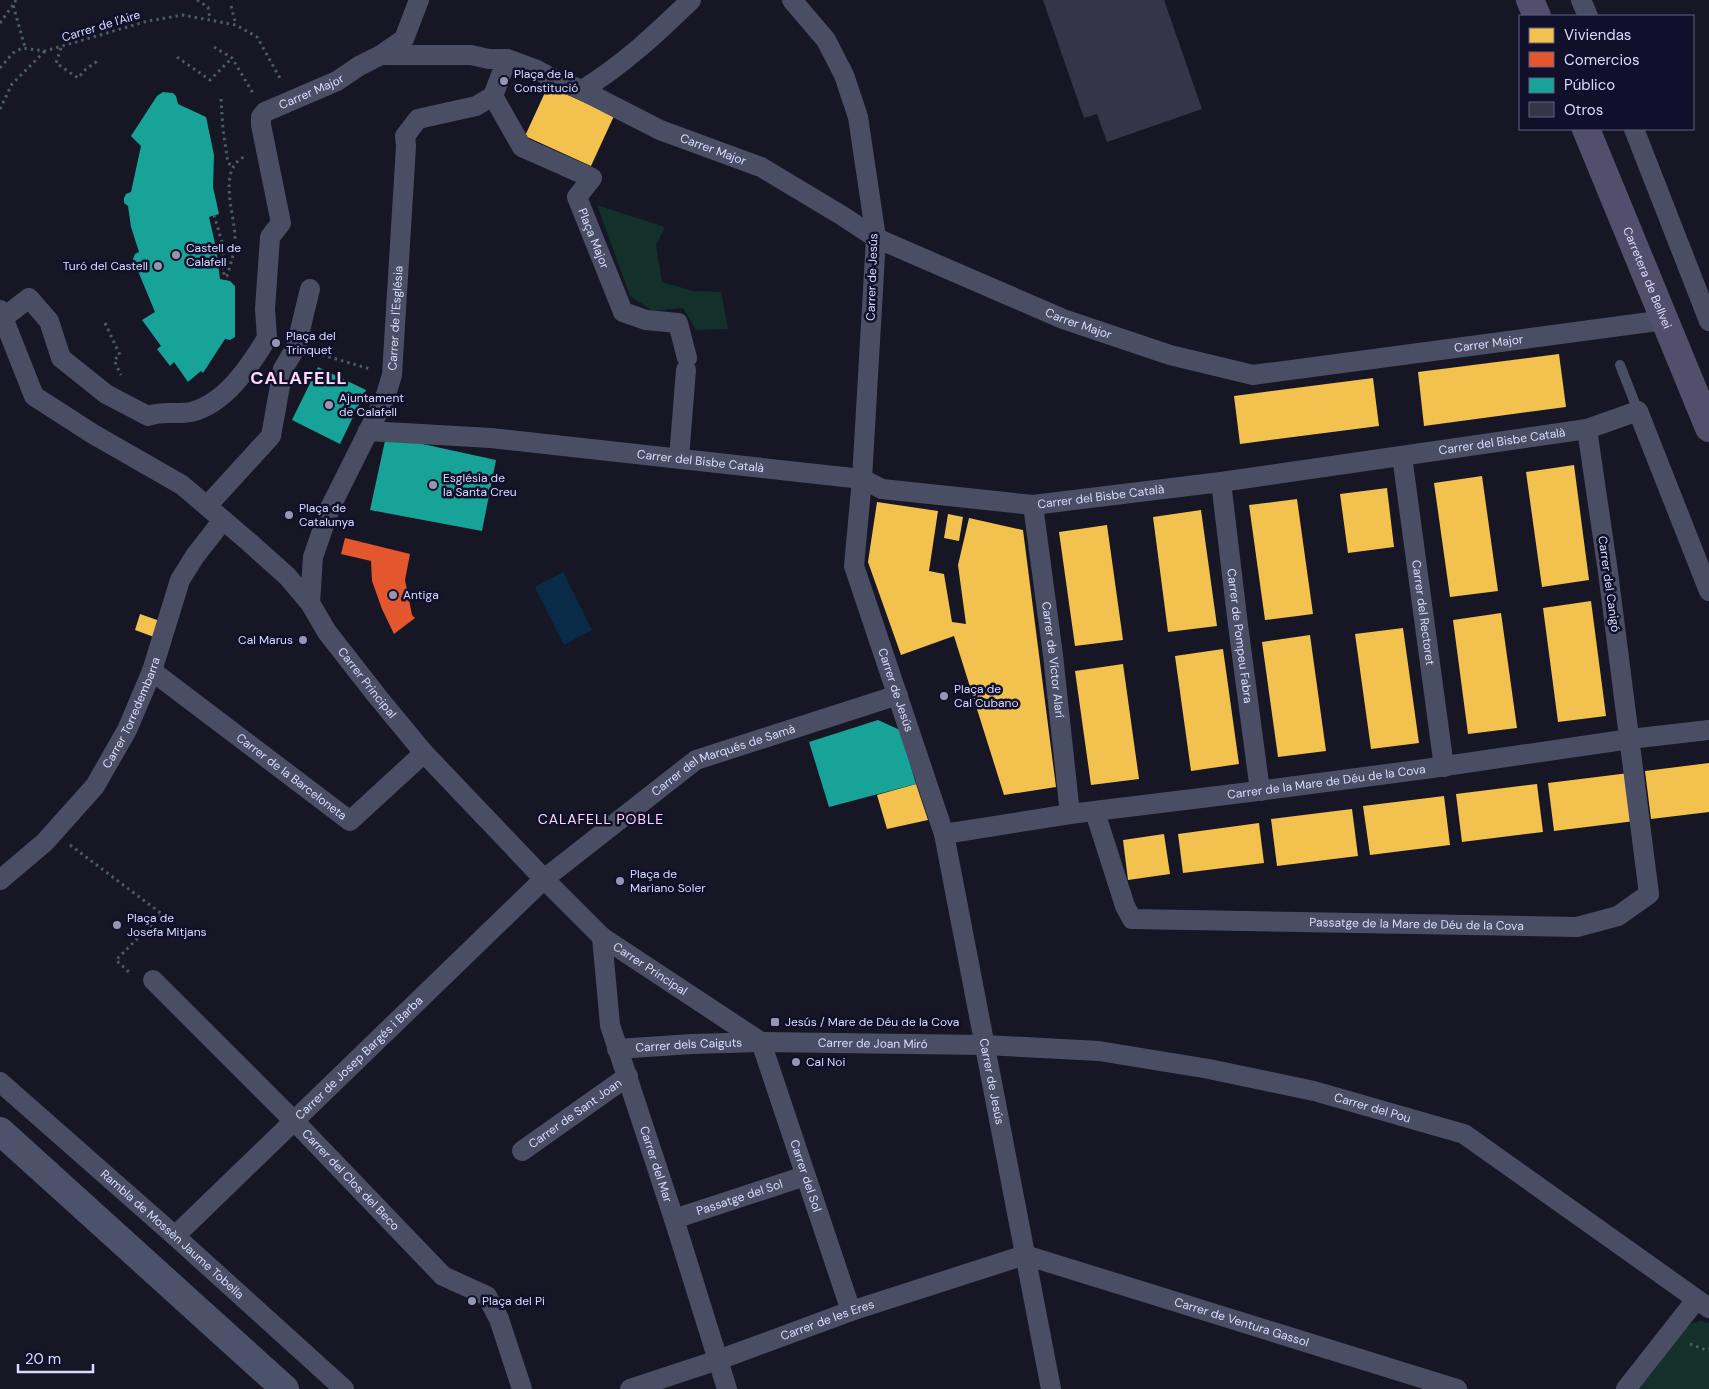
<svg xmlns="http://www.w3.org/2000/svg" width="1709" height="1389" font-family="'DM Sans',sans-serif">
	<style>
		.green { fill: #13302b }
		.water { fill: #0a2b47 }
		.homes { fill: #f2c14e }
		.shops { fill: #e4572e }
		.public { fill: #17a398 }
		.building { fill: #343546 }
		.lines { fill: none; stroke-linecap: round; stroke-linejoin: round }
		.path { stroke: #495d66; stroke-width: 3; stroke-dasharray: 2.5 4; stroke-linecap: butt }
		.lane { stroke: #4a4e65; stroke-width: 10 }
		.street { stroke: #4a4e65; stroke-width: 20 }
		.secondary { stroke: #4d526b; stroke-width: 28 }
		.primary { stroke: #524e6b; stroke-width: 28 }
		.poi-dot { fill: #9597b2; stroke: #10102a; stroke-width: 2 }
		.labels { text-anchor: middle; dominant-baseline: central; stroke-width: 5; stroke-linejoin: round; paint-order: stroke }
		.street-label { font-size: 12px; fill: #d9dcff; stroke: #10102a }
		.poi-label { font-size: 12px; fill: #d9dcff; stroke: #10102a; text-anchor: start }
		.neighbourhood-label { font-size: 14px; letter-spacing: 1px; fill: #ffdbf9; stroke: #10102a }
		.district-label { font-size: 18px; font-weight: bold; letter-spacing: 1px; fill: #ffdbf9; stroke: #10102a }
	</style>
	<rect width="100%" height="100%" fill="#161624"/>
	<path class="green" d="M597,205L665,227L656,245L662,282L693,291L721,292L728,329L696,330L683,308L653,311L630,296Z
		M1701,1321L1709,1323V1389H1638L1686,1328L1692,1323Z"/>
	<path class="water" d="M563,572L592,630L564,645L535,587Z"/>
	<path class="homes" d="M548,86L614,116L591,166L525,136Z
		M1559,354L1566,407L1424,426L1418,372Z
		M1373,378L1379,426L1240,444L1234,396Z
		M1574,465L1589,580L1542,587L1526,472Z
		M1482,476L1498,591L1450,597L1434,483Z
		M1387,488L1394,547L1348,553L1340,494Z
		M1297,499L1313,614L1265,620L1249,505Z
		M877,502L938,511L929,571L944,574L952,622L966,624L958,565L969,518L1023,530L1056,787L1004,795L954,636L901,655L868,562Z
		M1201,510L1217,626L1168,632L1153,517Z
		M948,514L963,517L959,541L944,538Z
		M1107,525L1123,640L1075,646L1059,532Z
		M1591,601L1606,716L1558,722L1543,608Z
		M1501,613L1517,728L1468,734L1453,620Z
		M140,614L160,621L154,637L135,630Z
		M1403,628L1419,743L1371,749L1355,634Z
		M1310,635L1326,751L1278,757L1262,642Z
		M1223,649L1239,764L1191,771L1175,656Z
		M1123,664L1139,779L1091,785L1075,671Z
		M1709,763V812L1651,819L1645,771Z
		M1629,773L1635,821L1554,831L1548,783Z
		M916,784L928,820L887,829L877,795Z
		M1537,784L1543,832L1462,842L1456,794Z
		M1444,796L1450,845L1370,855L1363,806Z
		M1352,809L1358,856L1277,866L1271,819Z
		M1259,823L1264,863L1183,873L1178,834Z
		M1164,834L1170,874L1128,880L1123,840Z"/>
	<path class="shops" d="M345,538L410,554L405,580L412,615L415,618L394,634L382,609L372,581L371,561L341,554Z"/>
	<path class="public" d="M163,92L173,93L176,96L178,104L206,117L214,155L213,187L219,214L209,217L216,248L220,279L230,281L235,286V337L230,340L225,339L203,373L201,371L188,382L174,362L170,366L157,349L161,346L142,320L155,312L133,259L135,254L139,252L131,227L128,206L124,203V198L126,194L131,192L141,146L131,136L157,96Z
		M318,367L366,390L340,444L292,420Z
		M386,436L496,460L482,531L370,510Z
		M878,720L900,730L916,784L829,807L809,742Z"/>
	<path class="building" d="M1043,0H1164L1202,109L1107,142L1097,114L1084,118Z"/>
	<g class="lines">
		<path class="path" d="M16,0L13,5L25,47
			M197,0L208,7L210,19
			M231,6L236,25
			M0,23L13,5
			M214,47L232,58L253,93
			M61,48L56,63L78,78L86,69L99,60
			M177,57L210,80L232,58
			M0,68L13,53L22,48L45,51L148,21L183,15L236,25L257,37L281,80
			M221,99L223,130L228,163L234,167
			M0,109L12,84L45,51
			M214,215L222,242L224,275L225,277L227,276C231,263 235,251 235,238C235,215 217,170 244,157
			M105,323L120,355L114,360L121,375
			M316,353L370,369
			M70,845L162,914L116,960L131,974
			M1690,1344L1706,1350L1709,1349"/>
		<path class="lane" d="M1620,365L1638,411"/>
		<g class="street">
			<path id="s1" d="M792,0L826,40L844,75L858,117L876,238L862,479L854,566L944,834L1051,1389"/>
			<path d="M1581,0L1588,16"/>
			<path id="s2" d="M381,55H471L489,59H507L537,70L554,79L582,90L660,130L761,167L841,215L876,238L1063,319L1170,355L1253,375L1665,320"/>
			<path d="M582,90C623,65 657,33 691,0"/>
			<path id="s3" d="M493,96L522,147L592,178L577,197L623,312L646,320L678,323L687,358"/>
			<path d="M1634,129L1709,321"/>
			<path id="s4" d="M0,310L34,396L93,434L182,485L249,542L287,576L310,603L327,632L377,696L424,753L544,879L602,937L761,1042"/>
			<path d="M3,318L29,298L49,321L61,358L106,394L148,416C164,410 176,415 191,412C225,404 250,366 267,338"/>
			<path id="s5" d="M267,338L265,309L270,237L281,223L261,125V117L265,112L337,81L359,66L381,55L404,39L419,0"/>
			<path id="s6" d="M368,431L491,438L862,479L882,489L1033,505L1221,482L1587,429L1638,411L1709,591"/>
			<path id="s7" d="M1402,456L1444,767"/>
			<path d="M679,458L686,370"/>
			<path id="s8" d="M1221,482L1238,625L1260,791"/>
			<path id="s9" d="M1033,505L1053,655L1070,814"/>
			<path d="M207,506L271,436L283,369L296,347L310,289"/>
			<path id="s10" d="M310,603L313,557L330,508L385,398L392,375L406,146L405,136L418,119L476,106L493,96L507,59"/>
			<path id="s11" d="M152,671L350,821L424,753"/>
			<path id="s12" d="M1095,812L1125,906L1132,919L1577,927L1618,916L1649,894L1608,572L1587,429"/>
			<path id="s13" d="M944,834L1070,814L1242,793L1425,769L1630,739L1709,730"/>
			<path id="s14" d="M0,880L45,842L95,786L127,730L152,671L180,580L195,556L223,520"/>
			<path id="s15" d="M602,937L610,1025L674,1219L727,1389"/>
			<path id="s16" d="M153,980L302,1129L443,1276L487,1296L499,1319L522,1389"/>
			<path id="s17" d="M761,1042L851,1311"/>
			<path id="s18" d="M617,1049L692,1044L761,1042L985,1045L1099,1051L1209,1069L1314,1091L1464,1134L1709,1308"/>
			<path id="s19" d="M0,1082L175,1236L344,1389"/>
			<path id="s20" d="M522,1151L628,1076"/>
			<path id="s21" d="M674,1219L805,1176"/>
			<path id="s22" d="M175,1236L544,879L696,760L898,695"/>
			<path id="s23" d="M630,1389L718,1360L851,1311L1025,1255L1457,1389"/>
			<path d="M1626,1389L1696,1300"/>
		</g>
		<path class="secondary" d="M0,1131L285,1389"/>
		<g class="primary">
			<path d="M1530,0L1537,16"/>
			<path id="s24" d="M1586,129L1709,428"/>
		</g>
	</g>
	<g class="poi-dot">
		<circle cx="504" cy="81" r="5"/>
		<circle cx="176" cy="255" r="5"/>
		<circle cx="158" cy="266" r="5"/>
		<circle cx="276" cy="343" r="5"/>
		<circle cx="329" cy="405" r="5"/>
		<circle cx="433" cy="485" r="5"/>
		<circle cx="289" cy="515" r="5"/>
		<circle cx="393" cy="595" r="5"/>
		<circle cx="303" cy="640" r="5"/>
		<circle cx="944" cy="696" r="5"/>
		<circle cx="620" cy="881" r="5"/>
		<circle cx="117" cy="925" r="5"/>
		<rect x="770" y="1017" width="10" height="10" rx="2.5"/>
		<circle cx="796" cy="1062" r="5"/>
		<circle cx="472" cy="1301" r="5"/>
	</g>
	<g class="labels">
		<g class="street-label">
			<text transform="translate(101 26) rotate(-17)">Carrer de l'Aire</text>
			<text stroke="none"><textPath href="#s5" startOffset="284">Carrer Major</textPath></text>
			<text stroke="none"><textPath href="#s2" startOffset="352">Carrer Major</textPath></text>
			<text stroke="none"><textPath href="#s3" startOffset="204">Plaça Major</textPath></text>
			<text transform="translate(872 277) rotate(-88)">Carrer de Jesús</text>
			<text stroke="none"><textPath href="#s24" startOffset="161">Carretera de Bellvei</textPath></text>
			<text stroke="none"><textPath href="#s10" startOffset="302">Carrer de l'Església</textPath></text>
			<text stroke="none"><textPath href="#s2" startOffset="758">Carrer Major</textPath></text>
			<text stroke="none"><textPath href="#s2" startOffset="1178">Carrer Major</textPath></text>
			<text stroke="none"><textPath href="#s6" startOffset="1144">Carrer del Bisbe Català</textPath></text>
			<text stroke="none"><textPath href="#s6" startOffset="334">Carrer del Bisbe Català</textPath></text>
			<text stroke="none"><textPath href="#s6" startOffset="739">Carrer del Bisbe Català</textPath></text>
			<text transform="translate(1609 584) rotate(82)">Carrer del Canigó</text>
			<text stroke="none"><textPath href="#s7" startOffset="158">Carrer del Rectoret</textPath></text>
			<text stroke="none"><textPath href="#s8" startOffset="155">Carrer de Pompeu Fabra</textPath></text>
			<text stroke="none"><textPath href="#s9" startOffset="156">Carrer de Víctor Alarí</textPath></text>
			<text stroke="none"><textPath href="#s4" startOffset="538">Carrer Principal</textPath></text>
			<text stroke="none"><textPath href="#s1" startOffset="718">Carrer de Jesús</textPath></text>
			<text stroke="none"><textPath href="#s14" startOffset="216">Carrer Torredembarra</textPath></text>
			<text stroke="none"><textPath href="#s22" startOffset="731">Carrer del Marqués de Samà</textPath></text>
			<text stroke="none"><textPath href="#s11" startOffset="175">Carrer de la Barceloneta</textPath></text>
			<text stroke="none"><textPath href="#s13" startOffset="386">Carrer de la Mare de Déu de la Cova</textPath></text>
			<text stroke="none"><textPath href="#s12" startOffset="398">Passatge de la Mare de Déu de la Cova</textPath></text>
			<text stroke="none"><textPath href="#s4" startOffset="942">Carrer Principal</textPath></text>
			<text stroke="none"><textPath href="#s18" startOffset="256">Carrer de Joan Miró</textPath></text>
			<text stroke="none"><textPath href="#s18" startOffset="72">Carrer dels Caiguts</textPath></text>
			<text stroke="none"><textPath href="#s22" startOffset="256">Carrer de Josep Bargés i Barba</textPath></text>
			<text stroke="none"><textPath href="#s1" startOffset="1122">Carrer de Jesús</textPath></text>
			<text stroke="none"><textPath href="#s18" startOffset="762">Carrer del Pou</textPath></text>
			<text stroke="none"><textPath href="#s20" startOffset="65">Carrer de Sant Joan</textPath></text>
			<text stroke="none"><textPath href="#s15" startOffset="235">Carrer del Mar</textPath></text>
			<text stroke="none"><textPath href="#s17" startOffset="141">Carrer del Sol</textPath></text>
			<text stroke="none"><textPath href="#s16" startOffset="281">Carrer del Clos del Beco</textPath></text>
			<text stroke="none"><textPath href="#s21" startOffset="69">Passatge del Sol</textPath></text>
			<text stroke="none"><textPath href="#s19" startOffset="230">Rambla de Mossèn Jaume Tobella</textPath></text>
			<text stroke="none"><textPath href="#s23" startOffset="209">Carrer de les Eres</textPath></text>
			<text stroke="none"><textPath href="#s23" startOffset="644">Carrer de Ventura Gassol</textPath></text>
		</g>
		<g class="poi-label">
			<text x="514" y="74">Plaça de la<tspan x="514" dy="14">Constitució</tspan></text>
			<text x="186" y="248">Castell de<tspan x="186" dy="14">Calafell</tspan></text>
			<text x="148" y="266" text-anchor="end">Turó del Castell</text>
			<text x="286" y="336">Plaça del<tspan x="286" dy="14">Trinquet</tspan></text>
			<text x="339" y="398">Ajuntament<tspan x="339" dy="14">de Calafell</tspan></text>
			<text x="443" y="478">Església de<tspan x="443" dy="14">la Santa Creu</tspan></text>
			<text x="299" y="508">Plaça de<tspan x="299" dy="14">Catalunya</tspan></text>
			<text x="403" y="595">Antiga</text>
			<text x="293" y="640" text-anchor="end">Cal Marus</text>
			<text x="954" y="689">Plaça de<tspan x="954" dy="14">Cal Cubano</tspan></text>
			<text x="630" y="874">Plaça de<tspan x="630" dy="14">Mariano Soler</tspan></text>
			<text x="127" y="918">Plaça de<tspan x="127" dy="14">Josefa Mitjans</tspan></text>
			<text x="785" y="1022">Jesús / Mare de Déu de la Cova</text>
			<text x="806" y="1062">Cal Noi</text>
			<text x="482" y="1301">Plaça del Pi</text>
		</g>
		<g class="neighbourhood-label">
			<text x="601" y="819">CALAFELL POBLE</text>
		</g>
		<g class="district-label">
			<text x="299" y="378">CALAFELL</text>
		</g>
	</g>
	<rect x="1519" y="15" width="175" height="115" fill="#10102a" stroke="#60627f"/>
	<rect x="1529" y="28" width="25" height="15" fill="#f2c14e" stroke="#60627f"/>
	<text x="1564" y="40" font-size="15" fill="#d9dcff">Viviendas</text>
	<rect x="1529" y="52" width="25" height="15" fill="#e4572e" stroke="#60627f"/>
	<text x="1564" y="65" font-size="15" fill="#d9dcff">Comercios</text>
	<rect x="1529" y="78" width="25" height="15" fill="#17a398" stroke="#60627f"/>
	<text x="1564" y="90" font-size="15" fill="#d9dcff">Público</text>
	<rect x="1529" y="102" width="25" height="15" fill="#343546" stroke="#60627f"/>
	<text x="1564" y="115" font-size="15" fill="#d9dcff">Otros</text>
	<path d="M18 1364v8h75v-8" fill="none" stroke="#d9dcff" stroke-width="2.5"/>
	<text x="25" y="1364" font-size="15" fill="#d9dcff" stroke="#10102a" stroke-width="4" paint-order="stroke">20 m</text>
</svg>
